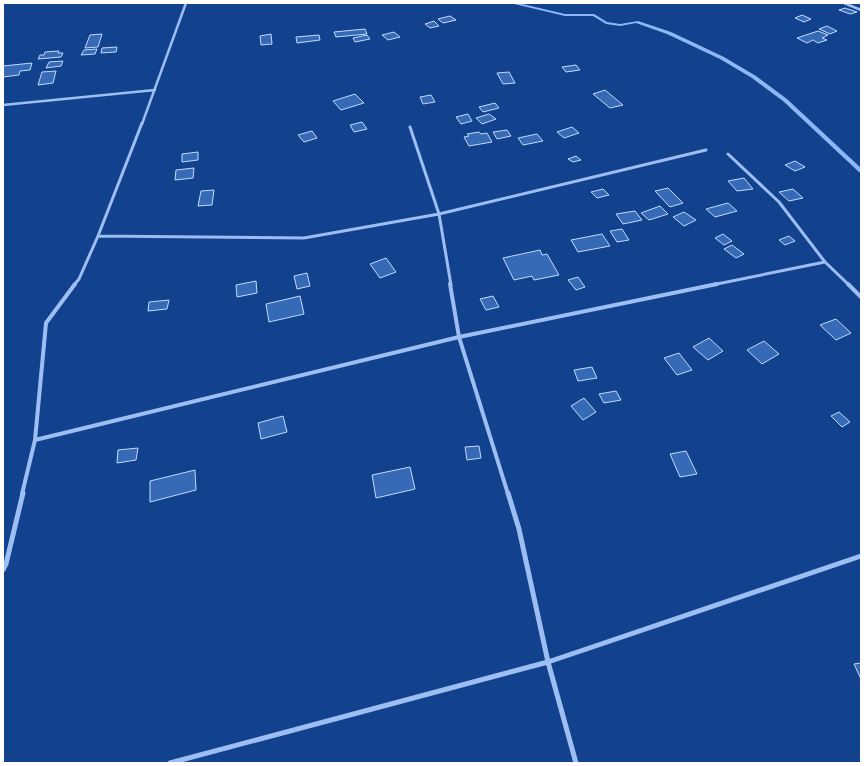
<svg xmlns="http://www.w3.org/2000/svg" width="864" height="766" font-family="'Fira Sans',sans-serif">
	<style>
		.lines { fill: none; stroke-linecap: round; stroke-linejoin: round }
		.stream { fill: #8eb8f5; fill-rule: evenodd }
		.building { fill: #3669b6; stroke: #c3dafd }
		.minor-far3 { stroke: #9cbef2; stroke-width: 2.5 }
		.minor-far2 { stroke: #9cbef2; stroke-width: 3 }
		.minor-far1 { stroke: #9cbef2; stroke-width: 4 }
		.minor { stroke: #9cbef2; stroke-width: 5 }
	</style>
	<rect width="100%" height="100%" fill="#12428e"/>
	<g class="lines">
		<path class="stream" d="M510,3H518L565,14H594L607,22L620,24L638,21L671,32L724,57L756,76L787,99L861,168V173L859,172L783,101L752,78L720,59L667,34L636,23L620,26L606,24L593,16H565Z"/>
	</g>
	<path class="building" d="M845,8L857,12L850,14L839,10Z
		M802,15L811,19L804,22L795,18Z
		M450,16L456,20L443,23L438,19Z
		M434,21L439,26L430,28L425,24Z
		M827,26L837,31L830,34L819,29Z
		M365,29L367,34L336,37L334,32Z
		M818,31L828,35L822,38L827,40L818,43L813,40L807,43L797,38Z
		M394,32L400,37L388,40L382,35Z
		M102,34L98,47L85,48L90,35Z
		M271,34L272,44L261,45L260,36Z
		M319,35L320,40L297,43L296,37Z
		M367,35L370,39L355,42L353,38Z
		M117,47L116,52L101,53L102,48Z
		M97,49L95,54L81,55L84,50Z
		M59,51L58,53H63L61,57L38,59L40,55H44L45,52Z
		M63,61L61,66L46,68L49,62Z
		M32,63L30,70L20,71L19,75L3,77V66Z
		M576,65L580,70L566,72L562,67Z
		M56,71L53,83L38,85L42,72Z
		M509,72L515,83L503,84L497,73Z
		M605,90L623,105L610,108L593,94Z
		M355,94L364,103L341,110L333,101Z
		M431,95L435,102L423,104L420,97Z
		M495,103L499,108L483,112L479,107Z
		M468,114L472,121L461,124L456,117Z
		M489,114L496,119L482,124L476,118Z
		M362,122L367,129L354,132L350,125Z
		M572,127L579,133L564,138L557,132Z
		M507,130L511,136L497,139L493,132Z
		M312,131L317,138L304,142L298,135Z
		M479,132L481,134L487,133L492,142L469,146L464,137L469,136L467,134Z
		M537,134L543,141L523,145L518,138Z
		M198,152V160L182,162V154Z
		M576,156L581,160L573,162L568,159Z
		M795,161L805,167L795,171L785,165Z
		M194,168L193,178L175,180L176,170Z
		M744,178L753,189L737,191L728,181Z
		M668,188L683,203L670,207L655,191Z
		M603,189L609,195L597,198L591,192Z
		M793,189L803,198L789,201L779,192Z
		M214,190L212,205L198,206L201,191Z
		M728,203L737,211L715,217L706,209Z
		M660,206L668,214L649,220L641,213Z
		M635,211L642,220L623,224L616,214Z
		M684,212L696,220L684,226L673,217Z
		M622,229L629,240L617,242L610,231Z
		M602,234L610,246L578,252L571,240Z
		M723,234L732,241L724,245L715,238Z
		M789,236L795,241L785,245L779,240Z
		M732,245L744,254L736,258L724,249Z
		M540,250L542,255L547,254L559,275L534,280L532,276L514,280L503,258Z
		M386,258L396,272L380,278L370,264Z
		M307,273L310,286L297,289L294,276Z
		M578,277L585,287L576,290L568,280Z
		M256,281L257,293L237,297L236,285Z
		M300,296L304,314L269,322L266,304Z
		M493,296L499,307L486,310L480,299Z
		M169,300L167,309L148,311L149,302Z
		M836,319L851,333L836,340L820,325Z
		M709,338L723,351L708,360L693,347Z
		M764,341L779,354L762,364L747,350Z
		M679,353L692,370L677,375L664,358Z
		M592,367L597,378L578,381L574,370Z
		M616,391L621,400L604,403L599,394Z
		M584,398L596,412L583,420L571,406Z
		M839,412L850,422L842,427L831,416Z
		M283,416L287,432L261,439L258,423Z
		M479,446L481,458L467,460L465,447Z
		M138,448L136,460L117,463L118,450Z
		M686,451L697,474L680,477L670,454Z
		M410,467L415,489L376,498L372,475Z
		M195,470L196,490L150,502V481Z
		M861,663V679L854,664Z"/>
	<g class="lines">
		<path class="minor-far3" d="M844,3L861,10
			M3,105L155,90
			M142,124L186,3"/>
		<path class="minor-far2" d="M410,127L439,214L451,285
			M728,154L779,202L825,262L849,285
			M98,236L304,238L439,214L706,150
			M74,285L79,279L98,236L142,123
			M712,285L825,262"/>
		<path class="minor-far1" d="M450,284L459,337L508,494
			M848,284L861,297
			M35,440L459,337L717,284
			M22,494L35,440L46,323L75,284"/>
		<path class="minor" d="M508,493L519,529L548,662L576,763
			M3,570L6,564L23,493
			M170,763L548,662L861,556"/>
	</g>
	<rect width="864" height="766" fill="none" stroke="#ffffff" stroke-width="8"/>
</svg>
